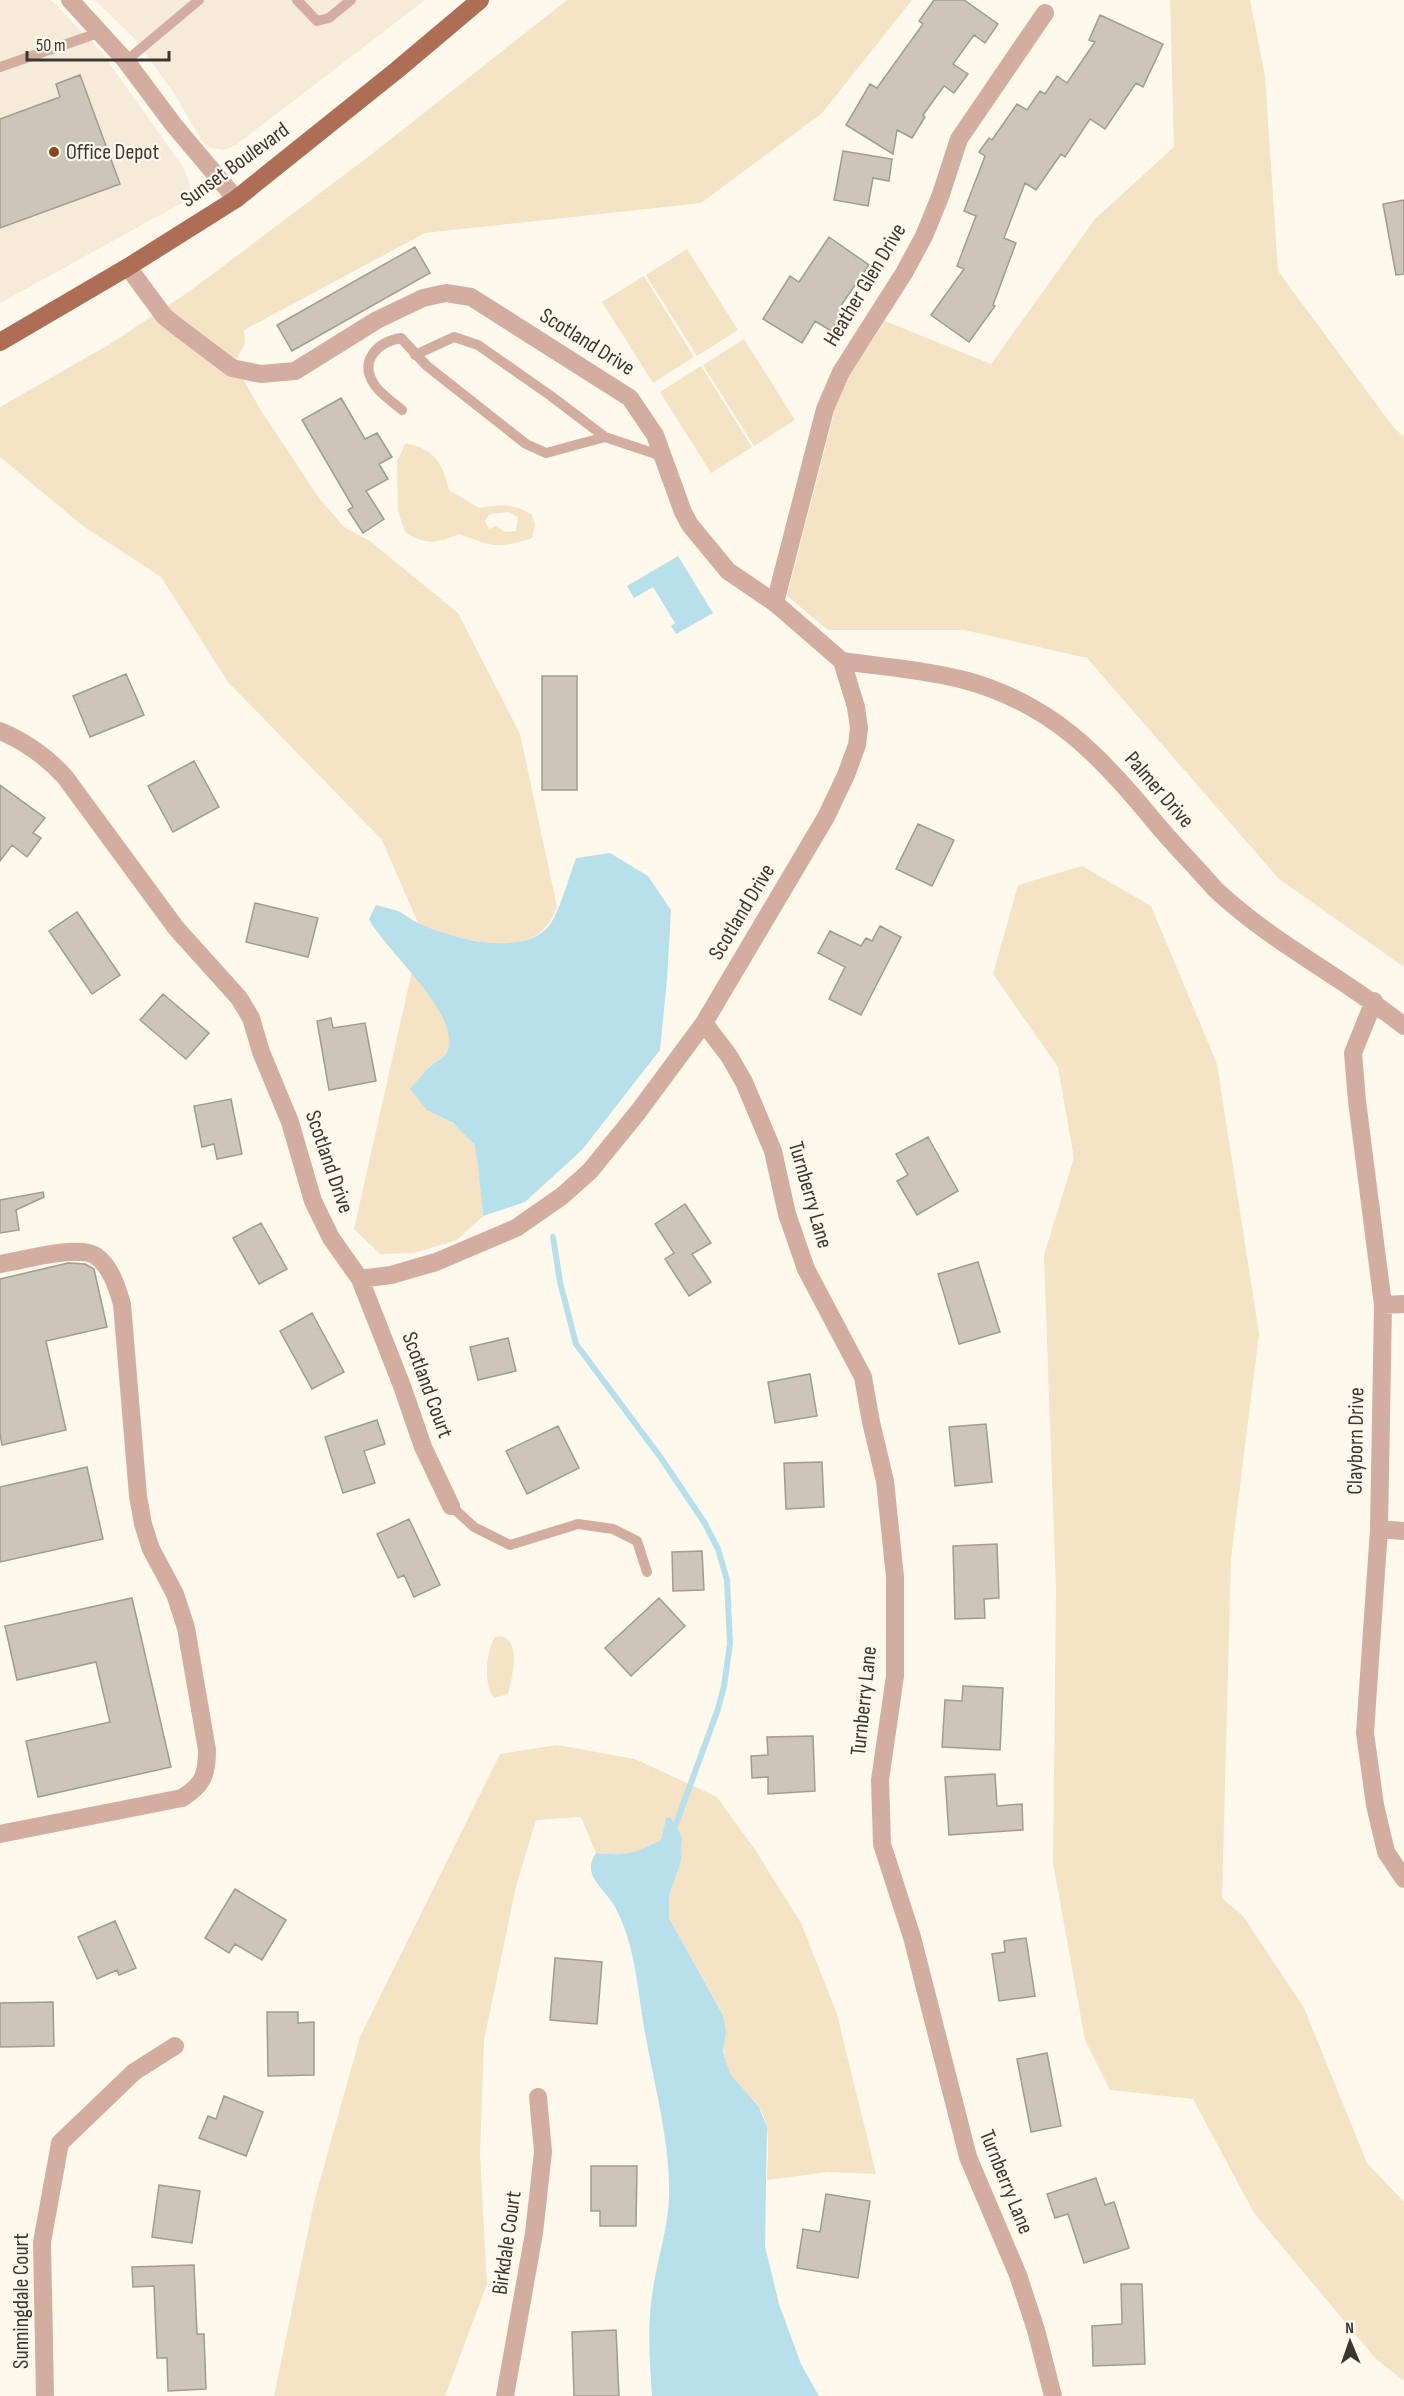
<svg xmlns="http://www.w3.org/2000/svg" width="1404" height="2396" font-family="'Sofia Sans Condensed',sans-serif">
	<style>
		.built { fill: #f6ead9 }
		.green { fill: #f4e3c5; fill-rule: evenodd }
		.water { fill: #b7e0eb }
		.lines { fill: none; stroke-linecap: round; stroke-linejoin: round }
		.stream { stroke: #b7e0eb; stroke-width: 6 }
		.building { fill: #ccc5b9; stroke: #a19b90; stroke-width: 1.5 }
		.lane { stroke: #d3aea0; stroke-width: 10 }
		.street { stroke: #d3aea0; stroke-width: 18 }
		.primary { stroke: #ae6e55; stroke-width: 18 }
		.poi-dot { fill: #8b461d; stroke: #fff8ec; stroke-width: 2 }
		.labels { text-anchor: middle; dominant-baseline: central; stroke-width: 4.5; stroke-linejoin: round; paint-order: stroke }
		.poi-label { font-size: 22px; fill: #3a3733; stroke: #fff8ec; text-anchor: start }
		.street-label { font-size: 22px; fill: #3a3733; stroke: #fff8ec }
	</style>
	<rect width="100%" height="100%" fill="#fff8ec"/>
	<path class="built" d="M0,0H51L62,11L102,53L183,167L190,184L189,199L0,303Z
		M95,0H425L236,145L224,150L210,148L202,141L174,93L134,38Z"/>
	<path class="green" d="M567,0H912L822,113L701,203L425,233L244,330L245,343L234,364L262,412L319,498L344,527L370,541L458,613L520,734L557,907C540,952 501,946 461,938L446,1024L451,1040L445,1056L431,1065L427,1110C444,1118 461,1126 472,1142C481,1154 481,1200 483,1216L457,1240L414,1253L380,1254L354,1229L412,971L418,923L382,840L228,682L161,577L83,526L0,457V407L110,344L190,291L372,154Z
		M1170,0H1250L1265,76L1278,271L1394,428L1404,437V967L1279,879L1087,658L964,630H828L787,596L835,409L850,374L885,321L991,364L1095,219L1174,147Z
		M687,249L738,330L697,356L646,275Z
		M644,276L694,357L653,383L602,302Z
		M744,339L795,420L754,446L703,365Z
		M701,366L752,447L711,473L660,392Z
		M406,443C436,450 442,463 449,490L479,508C501,504 513,503 532,515L535,525L532,538C495,550 494,546 459,534C436,544 426,545 405,532L398,511L397,461ZM509,512L518,517L516,531L505,532L496,526L489,529L485,521L489,514Z
		M1082,866L1151,906L1217,1064L1259,1334L1231,1558L1222,1898L1243,1916L1304,2008L1367,2163L1404,2202V2381L1376,2359L1254,2213L1193,2099L1110,2090L1085,2040L1053,1863L1056,1591L1044,1255L1074,1158L1058,1067L993,974L1018,885Z
		M501,1636C522,1641 512,1678 508,1694L494,1698C483,1684 486,1651 495,1637Z
		M557,1745L635,1759L717,1797L754,1848L801,1923L837,2014L876,2174L828,2172L767,2180C767,2157 773,2124 757,2104C748,2094 735,2084 729,2073C720,2054 727,2035 723,2014L669,1918V1896L681,1861L682,1838L674,1820L666,1818L661,1840C636,1855 625,1856 596,1853L581,1817L536,1820L516,1886L484,2040L480,2155L487,2284L445,2396H274L314,2202L360,2037L500,1754Z"/>
	<path class="water" d="M678,556L713,613L676,634L671,626L675,623L653,587L634,598L627,586Z
		M610,853L648,876L671,910L667,980L660,1050L582,1150L525,1202L483,1216L478,1164L474,1144L453,1123L427,1110L410,1089C417,1081 424,1072 432,1065C436,1061 443,1059 446,1054C466,1017 384,950 369,919L376,905C383,907 391,909 398,911C405,914 411,920 418,923C450,938 527,960 551,923C560,909 570,875 576,858Z
		M670,1817L676,1824L682,1838L681,1861L669,1896V1918L723,2015L726,2031L723,2052L730,2074L759,2107L767,2127L765,2246L779,2304L801,2364L819,2396H652C650,2363 647,2329 652,2296C656,2263 668,2230 669,2197C671,2142 652,2077 643,2021C637,1983 634,1942 615,1907C606,1889 580,1876 596,1853C624,1856 636,1854 661,1840L666,1818Z"/>
	<g class="lines">
		<path class="stream" d="M553,1237L560,1282L576,1344L661,1458L704,1522L718,1549L727,1580L730,1644L724,1686L718,1709L676,1824"/>
	</g>
	<path class="building" d="M934,0H964L998,24L985,43L974,35L953,64L968,74L954,93L944,86L923,115L925,117L912,138L897,130L893,154L846,125L870,84L877,88L923,24L919,21Z
		M1100,15L1163,44L1143,87L1136,83L1105,129L1090,119L1065,157L1061,154L1036,190L1025,183L1004,238L1016,243L993,305L995,306L969,342L931,315L964,269L957,266L976,216L964,211L985,156L979,152L989,138L992,140L1017,104L1027,110L1040,91L1045,94L1057,76L1067,83L1095,42L1089,40Z
		M80,75L120,184L0,228V119L60,97L56,84Z
		M843,151L892,159L889,181L873,178L868,206L834,200Z
		M1404,200V274L1396,275L1383,204Z
		M829,237L869,265L840,307L845,310L831,331L815,321L802,343L763,319L790,276L799,282Z
		M415,247L430,273L292,351L277,325Z
		M341,398L365,439L377,433L392,457L379,464L388,479L366,491L384,519L363,533L348,510L353,507L302,420Z
		M126,674L144,715L90,737L73,696Z
		M542,676H577V790H542Z
		M194,761L219,807L173,832L148,786Z
		M0,785L45,818L33,833L41,838L27,857L12,845L0,861Z
		M918,824L954,840L932,886L896,869Z
		M255,903L318,918L308,957L246,942Z
		M77,912L120,975L92,994L49,931Z
		M880,926L901,937L861,1015L829,999L845,967L818,953L830,931L861,946L866,938L872,941Z
		M163,994L209,1033L186,1059L140,1020Z
		M331,1018L333,1028L365,1023L376,1081L329,1090L317,1021Z
		M231,1099L242,1154L217,1159L214,1144L202,1147L194,1106Z
		M928,1137L958,1191L917,1215L897,1181L908,1175L896,1154Z
		M43,1192L44,1197L16,1210L19,1230L0,1233V1200Z
		M685,1204L711,1243L692,1254L711,1282L689,1296L665,1259L674,1253L655,1224Z
		M261,1223L287,1269L259,1284L233,1238Z
		M978,1262L1000,1332L959,1344L938,1274Z
		M68,1263L85,1264L94,1269L107,1327L46,1341L66,1430L2,1445L0,1434V1279Z
		M312,1313L344,1372L312,1389L280,1331Z
		M508,1338L516,1371L478,1380L470,1347Z
		M810,1374L817,1416L775,1423L768,1382Z
		M377,1420L385,1444L364,1451L375,1483L343,1493L325,1437Z
		M986,1424L992,1482L955,1486L949,1427Z
		M558,1426L579,1468L527,1494L506,1451Z
		M822,1462L824,1507L786,1509L784,1463Z
		M87,1467L103,1539L0,1562V1487Z
		M409,1519L440,1585L414,1597L404,1575L398,1578L377,1534Z
		M997,1544L999,1598L984,1599L985,1618L955,1619L953,1546Z
		M702,1551L704,1590L673,1591L672,1552Z
		M132,1598L171,1767L38,1797L26,1741L110,1722L96,1662L17,1680L5,1626Z
		M659,1598L685,1626L631,1676L605,1648Z
		M963,1686L1003,1688L1000,1750L942,1747L945,1700L962,1701Z
		M813,1736L815,1791L768,1794V1777L752,1778L751,1756L768,1755L767,1737Z
		M995,1774L997,1806L1022,1804L1023,1830L949,1835L945,1777Z
		M235,1889L286,1920L262,1960L235,1944L229,1953L205,1938Z
		M115,1921L136,1968L119,1975L117,1970L97,1979L78,1937Z
		M1026,1938L1035,1996L999,2001L992,1954L1005,1952L1004,1941Z
		M555,1958L602,1962L597,2024L550,2020Z
		M53,2002L54,2046L0,2047V2003Z
		M267,2012H298V2023L314,2022V2075L268,2076Z
		M1047,2053L1061,2126L1031,2132L1017,2059Z
		M224,2096L263,2112L246,2156L199,2138L208,2116L216,2119Z
		M591,2166H637L636,2226H600V2211H591Z
		M1096,2178L1105,2205L1114,2202L1129,2248L1084,2263L1068,2214L1055,2218L1047,2194Z
		M159,2185L200,2191L192,2243L152,2237Z
		M826,2194L870,2201L858,2278L797,2268L803,2229L820,2232Z
		M194,2265L197,2334H204L206,2389L168,2391L167,2358H157L154,2286L133,2287L132,2267Z
		M1121,2284H1142L1145,2364L1093,2366L1092,2326L1122,2324Z
		M616,2330L619,2396H574L572,2332Z"/>
	<g class="lines">
		<path class="lane" d="M297,0L317,21L329,18L351,0
			M126,61L199,0
			M0,67L101,32
			M415,355L454,337L478,345L551,396L605,437L662,456
			M402,410C393,402 380,394 374,384C359,361 377,342 401,338L427,366L526,444L546,453L605,437
			M451,1506L474,1527L510,1545L578,1524L613,1529L637,1541L647,1572"/>
		<path class="street" d="M70,0L126,61L173,124L236,199
			M128,267L164,316L175,325L232,368L261,374L295,371L377,320L423,298L446,293L471,297L630,398L655,435L683,512L690,525L728,571L775,603L842,661L856,707L859,728L857,745L846,775L826,817L704,1023L638,1112L590,1171L562,1196L516,1228L436,1262L391,1275L360,1279
			M775,603L825,409L841,372L904,273L924,236L940,197L959,139L1045,13
			M842,661C883,667 927,670 968,681C1052,705 1100,755 1154,821C1173,844 1195,866 1215,889C1272,943 1343,977 1404,1026
			M0,731C26,742 46,756 65,777L176,928L239,998L251,1018L261,1052L290,1122L313,1201L331,1238L360,1279L402,1386L423,1447L451,1506
			M1374,1001L1353,1053L1357,1101L1383,1305L1379,1529L1365,1733L1375,1805L1386,1852L1404,1879
			M704,1023L729,1056L744,1082L773,1151L787,1214L806,1269L863,1377L871,1422L885,1481L895,1577V1676L880,1780L882,1844L912,1937L968,2157L1018,2275L1036,2330L1053,2396
			M0,1264C21,1261 78,1244 96,1256C111,1267 117,1287 122,1304L138,1496L143,1524L151,1549L175,1594L186,1628L207,1750C207,1775 203,1785 182,1798L0,1834
			M1383,1305L1404,1304
			M1379,1529L1404,1531
			M45,2396L42,2242L60,2143L134,2072L175,2046
			M505,2396L534,2233L543,2152L538,2097"/>
		<path class="primary" d="M0,342L128,267L236,199L397,70L480,0"/>
	</g>
	<circle class="poi-dot" cx="54" cy="152" r="6"/>
	<g class="labels">
		<g class="poi-label">
			<text x="66" y="152">Office Depot</text>
		</g>
		<g class="street-label">
			<text transform="translate(235 165) rotate(-36)">Sunset Boulevard</text>
			<text transform="translate(865 285) rotate(-59)">Heather Glen Drive</text>
			<text transform="translate(587 342) rotate(32)">Scotland Drive</text>
			<text transform="translate(1159 790) rotate(49)">Palmer Drive</text>
			<text transform="translate(742 912) rotate(-59)">Scotland Drive</text>
			<text transform="translate(329 1162) rotate(71)">Scotland Drive</text>
			<text transform="translate(810 1195) rotate(74)">Turnberry Lane</text>
			<text transform="translate(427 1385) rotate(70)">Scotland Court</text>
			<text transform="translate(1356 1441) rotate(-89)">Clayborn Drive</text>
			<text transform="translate(864 1701) rotate(-84)">Turnberry Lane</text>
			<text transform="translate(1006 2182) rotate(68)">Turnberry Lane</text>
			<text transform="translate(507 2243) rotate(-82)">Birkdale Court</text>
			<text transform="translate(21 2301) rotate(-90)">Sunningdale Court</text>
		</g>
	</g>
	<g transform="translate(1350 2342) rotate(358)" stroke="#fff8ec" stroke-width="4.5" paint-order="stroke">
	<path d="M0-4.5L10 22L0 15L-10 22Z" fill="#3a3733"/>
	<text y="-9" font-size="16" font-weight="bold" text-anchor="middle" fill="#3a3733">N</text>
	</g>
	<path d="M27 51v9h142v-9" fill="none" stroke="#3a3733" stroke-width="3"/>
	<text x="36" y="51" font-size="18" fill="#3a3733" stroke="#fff8ec" stroke-width="4.5" paint-order="stroke">50 m</text>
</svg>
